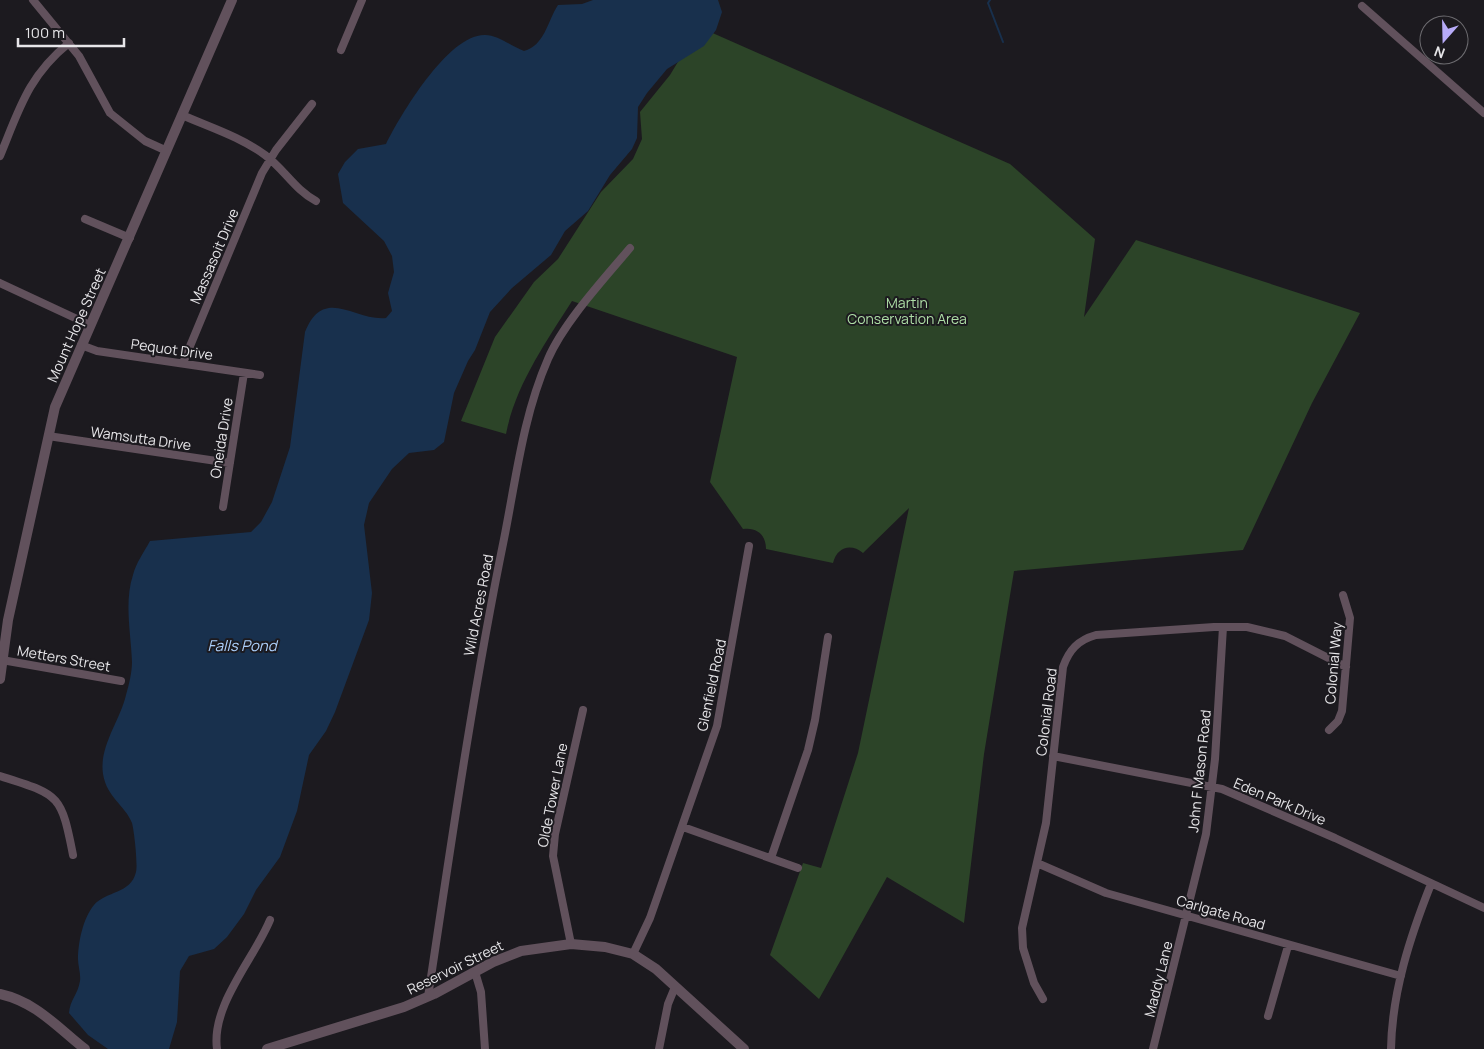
<svg xmlns="http://www.w3.org/2000/svg" width="1484" height="1049" font-family="Manrope,sans-serif">
	<style>
		.green { fill: #2c4428 }
		.water { fill: #18304d }
		.lines { fill: none; stroke-linecap: round; stroke-linejoin: round }
		.stream { stroke: #18304d; stroke-width: 2 }
		.minor { stroke: #61515c; stroke-width: 8 }
		.tertiary { stroke: #61515c; stroke-width: 10 }
		.labels { text-anchor: middle; dominant-baseline: central; stroke-width: 4; stroke-linejoin: round; paint-order: stroke }
		.street-label { font-size: 14px; fill: #e7e6e9; stroke: #1c1a1f }
		.park-label { font-size: 14px; fill: #aedea6; stroke: #1c1a1f }
		.water-label { font-size: 15px; font-style: italic; fill: #accffb; stroke: #1c1a1f }
	</style>
	<rect width="100%" height="100%" fill="#1c1a1f"/>
	<path class="green" d="M699,27L1010,164L1095,239L1084,317L1136,240L1360,313L1312,403L1243,550L1014,571L984,754L964,923L887,877L819,999L770,955L803,863L821,868L858,753L909,508L863,553C851,543 837,547 833,563L766,549C766,535 757,527 743,529L710,482L737,357L572,301C546,342 515,386 506,434L461,421L495,337L534,282L558,259L601,192L633,159L642,139L640,112L670,75Z"/>
	<path class="water" d="M593,0H718L722,12L716,30L704,46L667,69L647,93L638,107L637,138L632,149L610,175L588,211L565,231L551,255L512,288L490,312L475,350L468,361L454,393L444,442L434,450L409,453L392,469L369,503L364,525L372,593L369,620L335,712L326,731L309,755L297,811L280,857L256,890L244,914L227,937L214,949L189,956L180,971L177,1022L169,1049H108L88,1035L69,1013C70,1000 78,994 80,981C81,974 78,966 78,959C78,943 83,918 94,905C106,891 131,894 136,872C138,864 134,830 132,823C125,805 107,798 103,774C99,746 120,721 126,695C129,685 132,672 132,662C131,634 124,602 133,575C136,563 144,552 150,541L251,532L261,522L272,502L290,447L305,332C324,285 354,321 386,318L392,311L388,293L394,272L392,256L384,241L343,203L338,174L345,162L358,149L386,144C400,116 448,34 485,35C498,35 511,46 524,51C545,45 547,22 558,5L582,4Z"/>
	<g class="lines">
		<path class="stream" d="M990,0L988,3L1003,42"/>
		<path class="minor" d="M33,0L79,56L110,113L145,141L167,151
			M1362,6L1484,113
			M341,50L362,0
			M182,115C209,127 241,137 265,155C284,169 295,190 316,201
			M0,156C19,110 28,76 69,43
			M85,219L130,238
			M0,283L90,325
			M81,345L97,351L260,375
			M183,363L262,173L276,150L312,104
			M48,436L230,463
			M223,507L244,373
			M2,660L121,681
			M1329,730L1338,721L1342,711L1350,618L1343,595
			M1053,756L1222,789L1335,838L1484,908
			M0,776C59,795 61,793 73,855
			M683,827L798,868
			M771,858L808,750L815,720L828,637
			M1037,863L1106,893L1401,976
			M571,944L553,856L555,834L583,710
			M633,954L650,918L717,726L749,546
			M475,972L481,992L485,1049
			M428,997C451,844 473,691 504,539C516,479 523,416 548,359C564,322 604,279 630,248
			M1043,999L1034,983L1023,948L1022,928L1046,823L1063,667C1069,650 1078,640 1096,635L1214,627H1247L1285,636L1346,667
			M1268,1016L1288,946
			M217,1049C211,1005 254,959 270,920
			M659,1049L668,1004L675,987
			M1153,1049L1206,834L1215,759L1223,627
			M1391,1049C1392,992 1410,937 1431,884"/>
		<path class="tertiary" d="M0,679L8,620L55,407L232,0
			M0,994C36,1002 57,1027 85,1049
			M267,1049L404,1007L434,994L493,962L521,951L571,944L605,947L633,954L656,969L744,1049"/>
	</g>
	<g class="labels">
		<g class="street-label">
			<text transform="translate(214 256) rotate(-67)">Massasoit Drive</text>
			<text transform="translate(76 325) rotate(-66)">Mount Hope Street</text>
			<text transform="translate(172 349) rotate(8)">Pequot Drive</text>
			<text transform="translate(141 438) rotate(8)">Wamsutta Drive</text>
			<text transform="translate(221 438) rotate(-81)">Oneida Drive</text>
			<text transform="translate(478 605) rotate(-79)">Wild Acres Road</text>
			<text transform="translate(64 658) rotate(10)">Metters Street</text>
			<text transform="translate(1333 663) rotate(-85)">Colonial Way</text>
			<text transform="translate(711 685) rotate(-78)">Glenfield Road</text>
			<text transform="translate(1046 712) rotate(-83)">Colonial Road</text>
			<text transform="translate(1199 771) rotate(-84)">John F Mason Road</text>
			<text transform="translate(552 795) rotate(-79)">Olde Tower Lane</text>
			<text transform="translate(1280 801) rotate(23)">Eden Park Drive</text>
			<text transform="translate(1221 912) rotate(16)">Carlgate Road</text>
			<text transform="translate(455 967) rotate(-26)">Reservoir Street</text>
			<text transform="translate(1158 979) rotate(-76)">Maddy Lane</text>
		</g>
		<g class="park-label">
			<text x="907" y="302">Martin<tspan x="907" dy="16">Conservation Area</tspan></text>
		</g>
		<g class="water-label">
			<text x="242" y="645">Falls Pond</text>
		</g>
	</g>
	<g transform="translate(1444 40) rotate(200)"><circle r="24" fill="#1c1a1f" stroke="#6d6c70"/>
	<path d="M0-4L9 19L0 12L-9 19Z" fill="#b7abf8"/>
	<text y="-8" font-size="14" font-weight="bold" text-anchor="middle" fill="#e7e6e9">N</text>
	</g>
	<path d="M18 38v8h106v-8" fill="none" stroke="#e7e6e9" stroke-width="2.5"/>
	<text x="25" y="38" font-size="15" fill="#e7e6e9" stroke="#1c1a1f" stroke-width="4" paint-order="stroke">100 m</text>
</svg>
